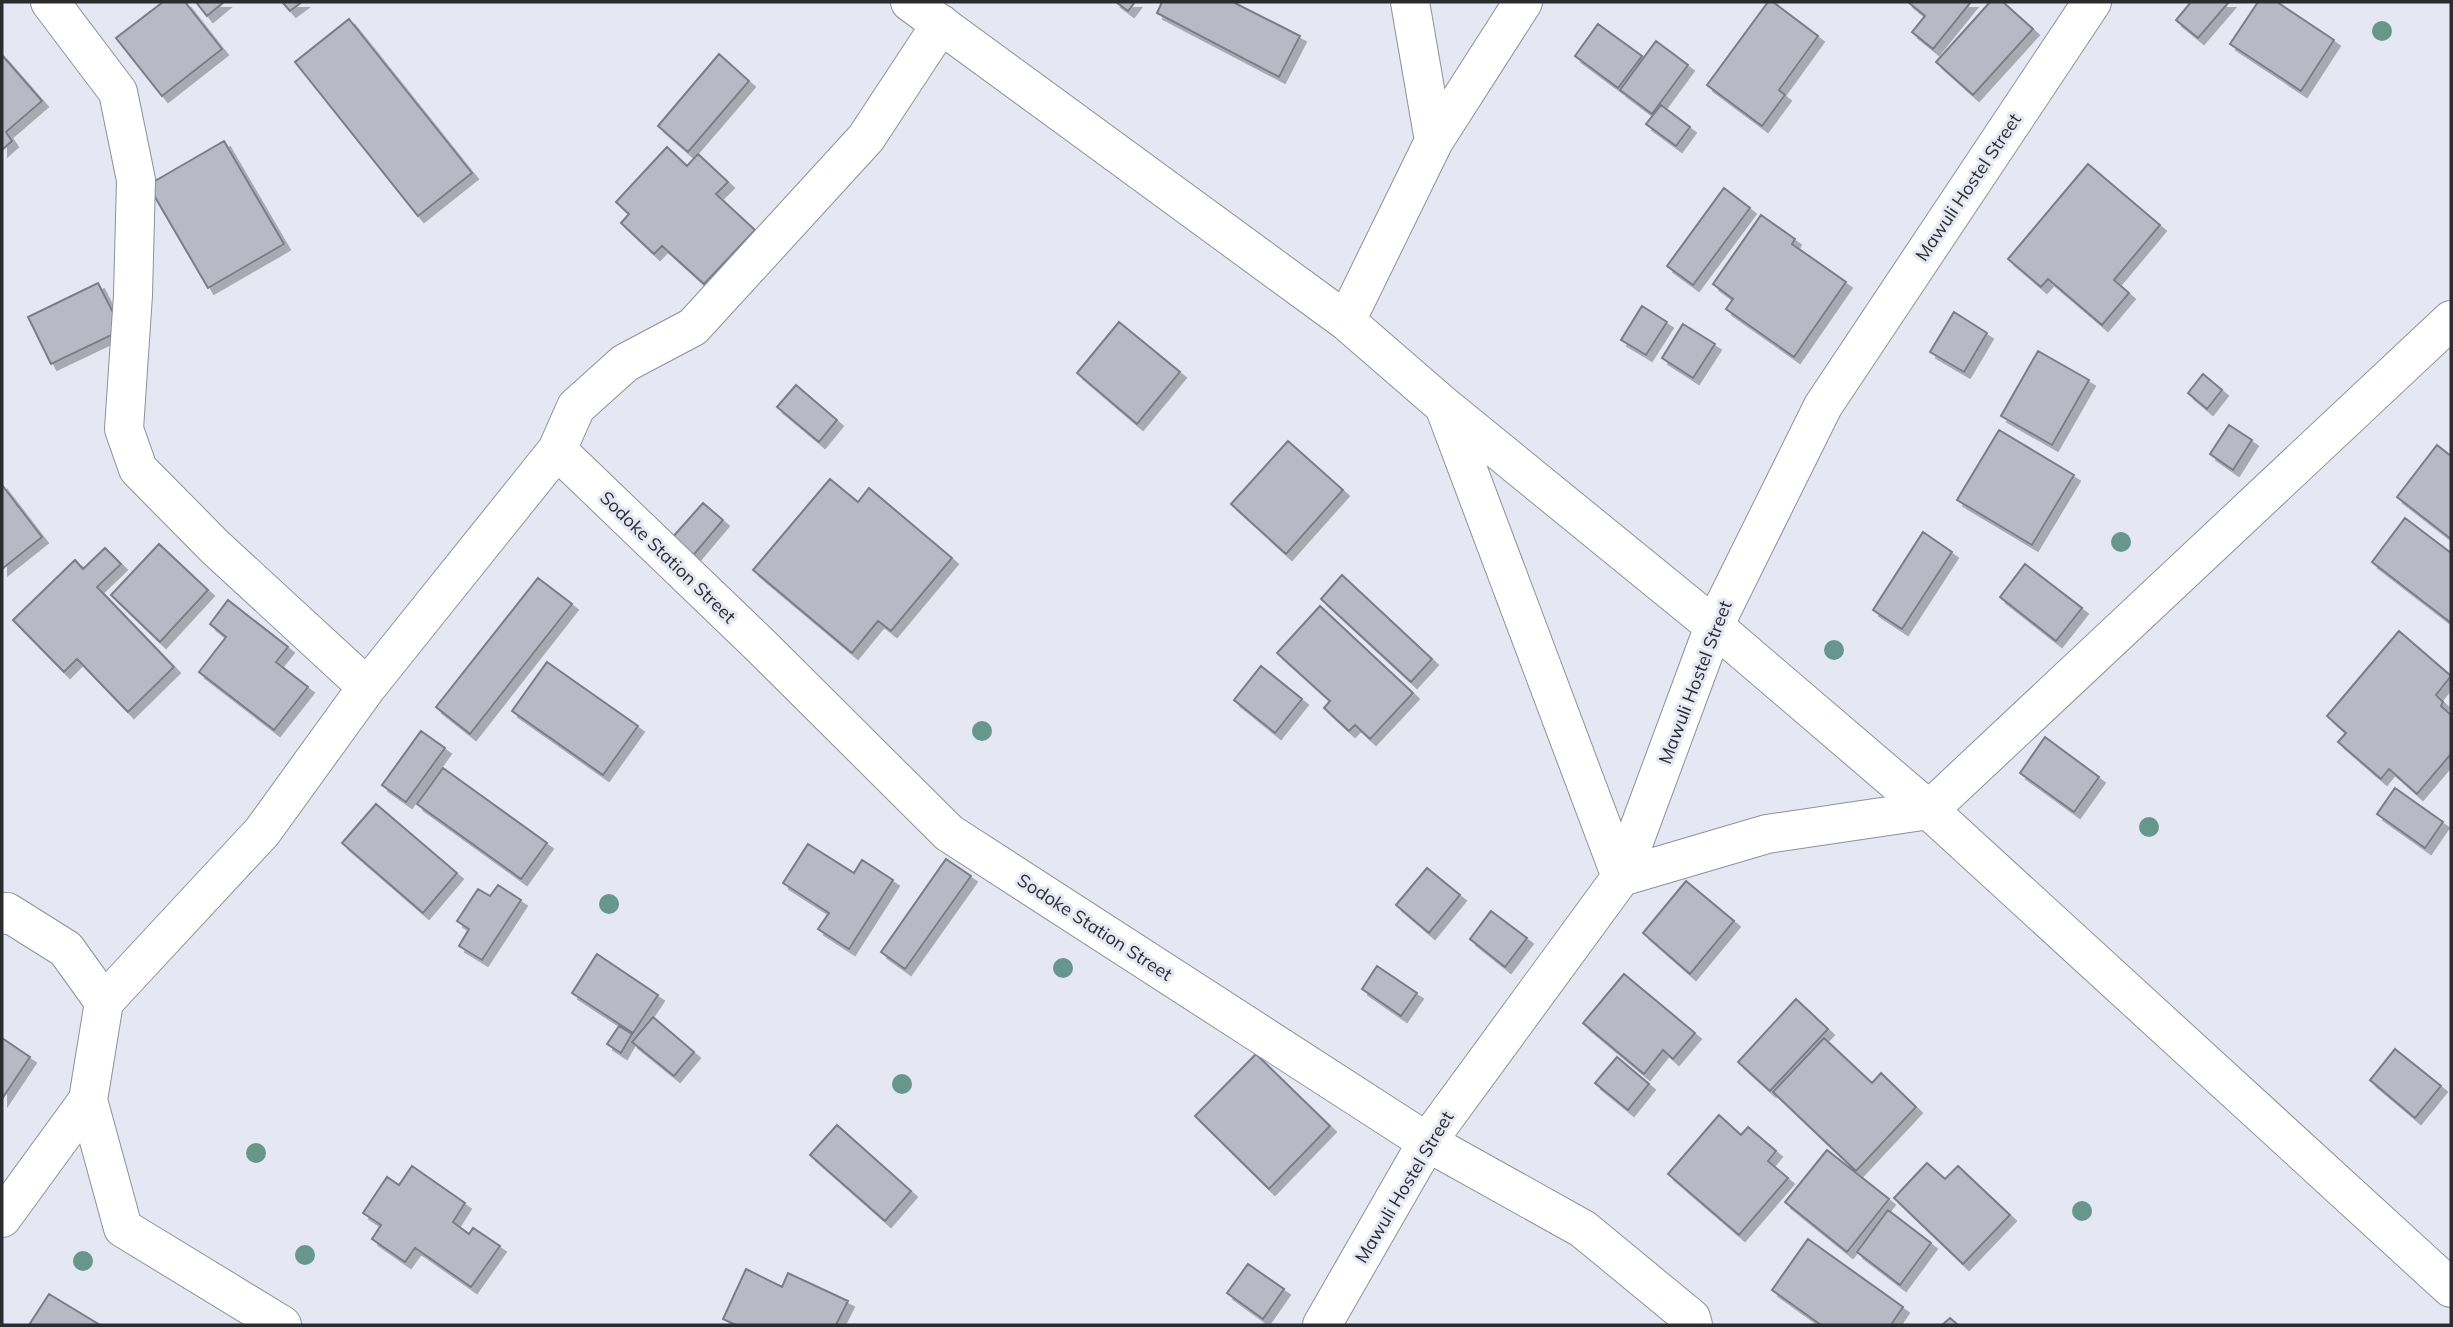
<svg xmlns="http://www.w3.org/2000/svg" width="2453" height="1327" font-family="Mulish,sans-serif">
	<style>
		.building { fill: #b7bac5; stroke: #7b7d88; stroke-width: 2; filter: url(#shadow) }
		.lines { fill: none; stroke-linecap: round; stroke-linejoin: round }
		.street-casing { stroke: #8e909b; stroke-width: 40 }
		.street { stroke: #fff; stroke-width: 38 }
		.tree { fill: #67978c }
		.labels { text-anchor: middle; dominant-baseline: central; stroke-width: 6; stroke-linejoin: round; paint-order: stroke }
		.street-label { font-size: 18px; fill: #2b2c30; stroke: #e5e8f3 }
	</style>
	<defs>
		<filter id="shadow"><feDropShadow dx="6" dy="6" stdDeviation="0" flood-color="#0004"/></filter>
	</defs>
	<rect width="100%" height="100%" fill="#e5e8f3"/>
	<path class="building" d="M163,2H185L222,49L162,96L116,38Z
		M196,2H224L207,16Z
		M282,2H302L290,11Z
		M1116,2H1135L1128,11Z
		M1162,2H1233L1300,36L1279,77L1157,13Z
		M1768,2H1773L1818,36L1779,90L1785,95L1762,126L1707,85Z
		M1908,2H1971L1933,49L1912,32L1925,16Z
		M1990,2H2003L2033,29L1973,95L1936,62Z
		M2191,2H2229L2198,38L2176,20Z
		M2258,2H2277L2334,40L2301,91L2230,44Z
		M349,19L472,173L418,216L295,62Z
		M1598,24L1642,56L1618,88L1575,56Z
		M1656,41L1688,65L1652,114L1620,90Z
		M719,54L749,81L688,152L658,126Z
		M2,55L42,101L6,132L12,141L2,150Z
		M1661,105L1690,127L1676,146L1646,124Z
		M224,141L284,244L208,288L148,185Z
		M667,147L687,166L698,154L728,182L716,194L755,230L704,284L662,246L654,254L621,223L629,214L616,202Z
		M2088,164L2160,225L2114,280L2129,293L2102,325L2048,279L2041,287L2008,259Z
		M1724,188L1750,208L1693,285L1667,266Z
		M1761,215L1795,239L1792,244L1846,282L1794,357L1726,309L1733,299L1713,284Z
		M98,283L122,330L51,364L28,317Z
		M1642,306L1667,322L1646,355L1621,340Z
		M1954,312L1987,333L1964,372L1930,352Z
		M1119,322L1180,372L1137,424L1077,373Z
		M1683,324L1715,344L1693,378L1662,358Z
		M2038,351L2089,380L2052,445L2001,416Z
		M2203,374L2222,390L2207,409L2188,393Z
		M796,385L837,420L819,442L777,407Z
		M2229,425L2252,440L2233,470L2210,454Z
		M1999,430L2074,475L2032,545L1957,500Z
		M1288,441L1343,490L1286,554L1231,504Z
		M2437,445L2451,456V539L2397,497Z
		M830,479L858,502L869,488L952,558L891,631L878,621L852,653L753,570Z
		M2,485L42,537L2,569Z
		M703,503L723,520L691,558L671,539Z
		M2405,518L2451,553V623L2372,562Z
		M1923,532L1952,552L1902,629L1873,610Z
		M159,544L208,590L160,642L111,595Z
		M105,548L121,564L97,587L174,667L128,712L77,659L64,672L13,620L75,560L83,569Z
		M2025,564L2082,608L2056,641L2000,597Z
		M1342,575L1432,659L1411,682L1321,599Z
		M538,578L572,604L470,734L436,707Z
		M228,600L288,647L276,662L308,687L274,730L199,672L226,637L210,624Z
		M1320,606L1413,693L1370,739L1355,725L1349,731L1324,708L1330,701L1277,653Z
		M2399,631L2451,676L2436,695L2443,702L2441,706L2451,715V754L2417,794L2389,769L2381,779L2338,742L2346,733L2327,716Z
		M547,662L638,726L603,775L512,711Z
		M1261,666L1302,699L1275,733L1234,700Z
		M421,731L445,748L406,802L382,785Z
		M2045,737L2099,777L2074,812L2020,773Z
		M443,768L547,843L521,879L417,804Z
		M2395,788L2443,822L2425,848L2377,814Z
		M376,804L457,873L423,913L342,843Z
		M808,844L854,873L862,860L893,880L849,949L818,929L829,913L783,883Z
		M946,859L971,876L905,969L881,952Z
		M1427,868L1460,895L1429,933L1396,905Z
		M1686,881L1734,921L1690,974L1643,933Z
		M498,885L521,900L482,960L459,946L469,929L457,921L478,889L490,896Z
		M1491,911L1527,938L1505,967L1470,939Z
		M597,954L658,995L633,1033L572,993Z
		M1377,966L1417,993L1401,1016L1362,989Z
		M1624,974L1695,1033L1673,1059L1663,1050L1644,1074L1583,1023Z
		M1796,999L1828,1029L1770,1091L1738,1062Z
		M653,1017L694,1052L674,1076L632,1042Z
		M619,1026L632,1034L621,1053L607,1044Z
		M2,1038L30,1057L2,1099Z
		M1824,1038L1872,1083L1881,1073L1916,1107L1856,1171L1773,1092Z
		M2395,1049L2441,1086L2415,1118L2370,1080Z
		M1256,1054L1330,1126L1269,1189L1195,1116Z
		M1617,1057L1649,1084L1628,1110L1595,1083Z
		M1719,1115L1741,1135L1748,1127L1776,1151L1768,1161L1788,1178L1739,1235L1668,1174Z
		M837,1125L911,1191L885,1221L810,1155Z
		M1827,1150L1889,1199L1847,1252L1785,1202Z
		M1927,1163L1945,1179L1958,1166L2010,1215L1963,1264L1894,1198Z
		M412,1166L465,1203L453,1222L469,1234L473,1228L500,1246L471,1287L415,1248L405,1262L372,1239L381,1225L363,1213L387,1177L399,1185Z
		M1888,1210L1931,1243L1900,1285L1857,1252Z
		M1808,1239L1903,1307L1891,1325H1821L1772,1290Z
		M1248,1264L1284,1289L1263,1319L1227,1293Z
		M746,1269L782,1287L788,1273L848,1301L836,1325H736L723,1319Z
		M49,1294L100,1325H29Z
		M1950,1318L1958,1325H1942Z"/>
	<g class="lines">
		<defs>
			<path id="street" d="M50,2L118,92L136,180L133,295L124,429L138,469L215,547L367,687
				M910,2L1346,321L1444,406L1714,626L1929,810L2451,1288
				M1410,2L1434,141
				M1346,321L1434,141L1523,2
				M1444,406L1621,877L1767,834L1929,810L2451,320
				M557,450L760,645L949,833L1427,1142L1583,1229L1691,1318L1693,1325
				M2,915L7,912L66,949L104,1002L262,832L367,687L557,450L576,407L625,363L693,327L866,138L941,24
				M88,1100L123,1228L282,1325
				M2,1218L88,1100L104,1002
				M1322,1325L1427,1142L1621,877L1714,626L1823,406L2092,2"/>
		</defs>
		<use href="#street" class="street-casing"/>
		<use href="#street" class="street"/>
	</g>
	<g class="tree">
		<circle cx="2382" cy="31" r="10"/>
		<circle cx="2121" cy="542" r="10"/>
		<circle cx="1834" cy="650" r="10"/>
		<circle cx="982" cy="731" r="10"/>
		<circle cx="2149" cy="827" r="10"/>
		<circle cx="609" cy="904" r="10"/>
		<circle cx="1063" cy="968" r="10"/>
		<circle cx="902" cy="1084" r="10"/>
		<circle cx="256" cy="1153" r="10"/>
		<circle cx="2082" cy="1211" r="10"/>
		<circle cx="305" cy="1255" r="10"/>
		<circle cx="83" cy="1261" r="10"/>
	</g>
	<g class="labels">
		<g class="street-label">
			<text transform="translate(1968 187) rotate(-56)">Mawuli Hostel Street</text>
			<text transform="translate(668 557) rotate(44)">Sodoke Station Street</text>
			<text transform="translate(1695 682) rotate(-69)">Mawuli Hostel Street</text>
			<text transform="translate(1095 927) rotate(33)">Sodoke Station Street</text>
			<text transform="translate(1404 1187) rotate(-59)">Mawuli Hostel Street</text>
		</g>
	</g>
	<rect width="2453" height="1327" fill="none" stroke="#2b2c30" stroke-width="7"/>
</svg>
